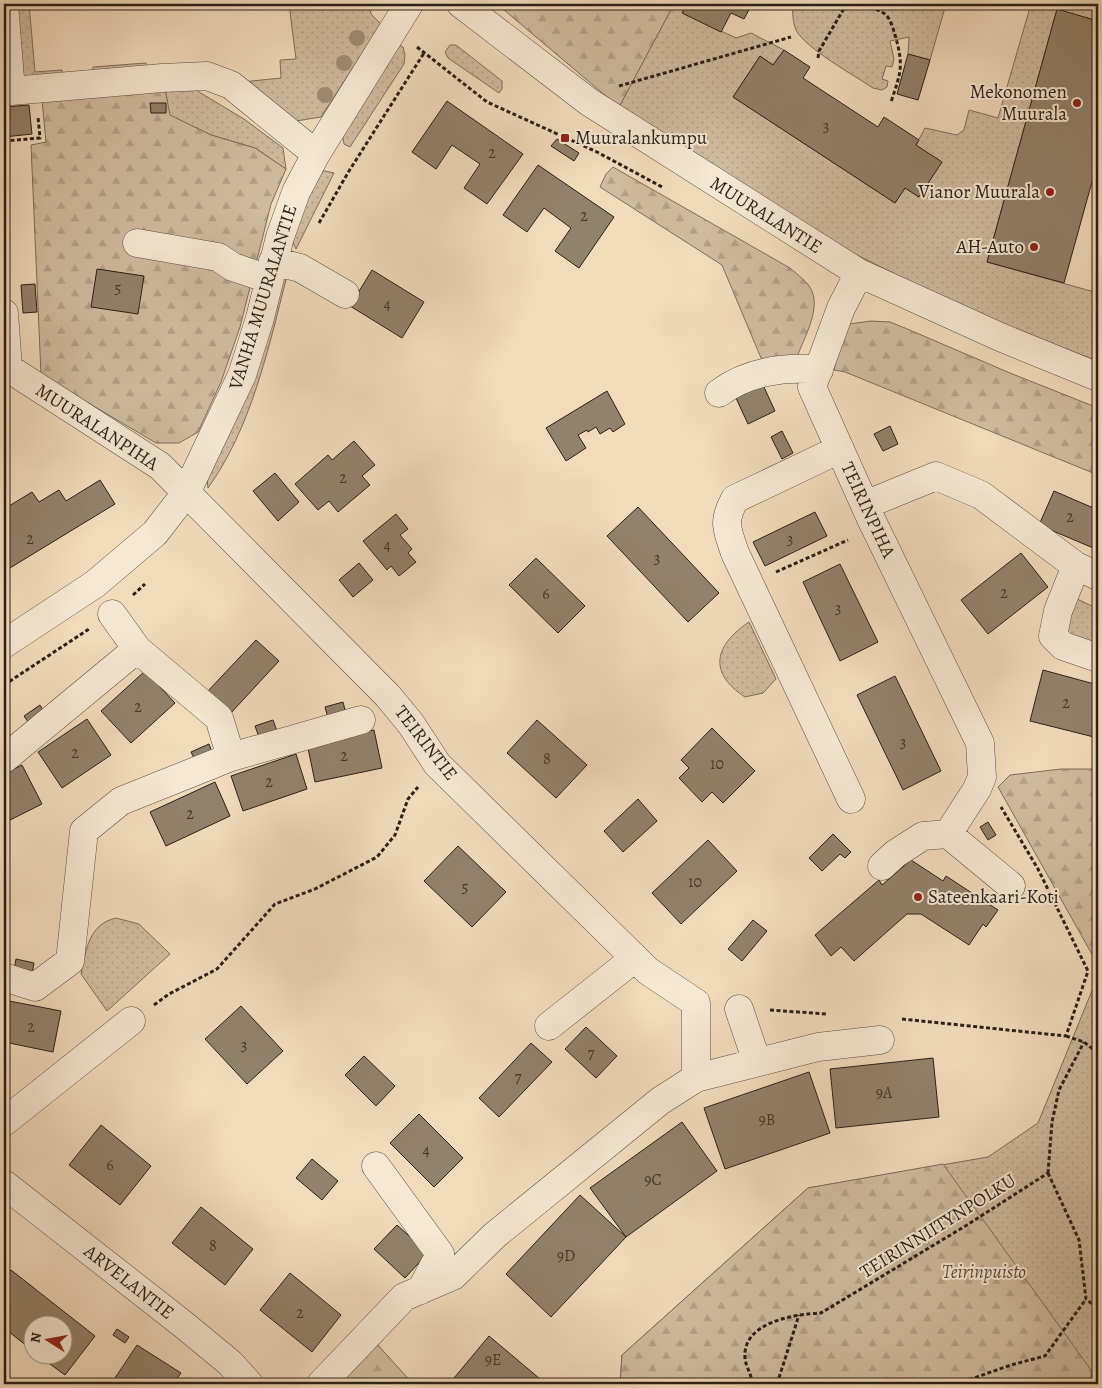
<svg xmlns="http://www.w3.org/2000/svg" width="1102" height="1388" font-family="Alegreya,serif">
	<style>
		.grass { fill: url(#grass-dots); stroke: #7d6d5a }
		.forest { fill: url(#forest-firs); stroke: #7d6d5a }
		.building { fill: #92816b; stroke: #2b1f15 }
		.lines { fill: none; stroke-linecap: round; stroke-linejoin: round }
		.minor-casing { stroke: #5c4e3e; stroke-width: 29 }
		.path { stroke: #2b1f15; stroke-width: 3; stroke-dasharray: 4 2.5; stroke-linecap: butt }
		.minor { stroke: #f6e8d3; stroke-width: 28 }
		.tree { fill: #9f8d76 }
		.poi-dot { fill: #8f2418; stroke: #f6e8d3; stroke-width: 2 }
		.labels { text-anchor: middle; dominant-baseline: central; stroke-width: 4; stroke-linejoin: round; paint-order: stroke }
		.number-label { font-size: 16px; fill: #45382a }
		.poi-label { font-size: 19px; fill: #2b1f15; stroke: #f6e8d3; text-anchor: end }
		.street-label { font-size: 19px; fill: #2b1f15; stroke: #f6e8d3 }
		.park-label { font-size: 19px; font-style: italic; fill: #5c4e3e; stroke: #f6e8d3 }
	</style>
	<defs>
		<pattern id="grass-dots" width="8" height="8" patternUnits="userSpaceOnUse" patternTransform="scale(1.25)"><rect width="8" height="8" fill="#cfbb9f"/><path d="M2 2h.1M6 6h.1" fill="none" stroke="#b2a088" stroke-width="1.8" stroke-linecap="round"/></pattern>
		<pattern id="forest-firs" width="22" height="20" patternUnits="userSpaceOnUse" patternTransform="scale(1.25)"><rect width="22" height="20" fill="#cfbb9f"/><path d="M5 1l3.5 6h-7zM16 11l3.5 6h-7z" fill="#b2a088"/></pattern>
	</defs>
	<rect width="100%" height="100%" fill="#f1dbbb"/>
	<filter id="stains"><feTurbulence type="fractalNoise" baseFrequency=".004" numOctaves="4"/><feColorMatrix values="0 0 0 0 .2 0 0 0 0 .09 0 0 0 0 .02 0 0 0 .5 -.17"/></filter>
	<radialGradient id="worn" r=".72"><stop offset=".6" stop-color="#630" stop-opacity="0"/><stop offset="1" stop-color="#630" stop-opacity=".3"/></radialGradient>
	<path class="grass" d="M16,4H29L35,72L62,70V78L24,82Z
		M289,4H369L371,14L381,24L321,117L296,121L242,82L281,78L280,60L296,59Z
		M674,4H687L683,13L736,38L751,33L784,50L773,65L760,56L733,97L895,203L905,188L919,197L916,145L925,128L957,135L964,130L969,110L998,118L1031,4H1098V21L1057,10L987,262L1098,293V361L983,318L799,226L619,107Z
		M793,4H946L930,60L908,54L909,37L890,41L894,59L892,67L886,66L882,79L888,81L887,87L882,90L873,88C855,76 805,48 796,30C793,23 792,12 793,4Z
		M399,45L403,47L405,55L404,64L350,147L344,144L342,132Z
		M450,45H456L502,81V89L499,93L448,58L445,52Z
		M146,63L147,69L93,75V67Z
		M189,86L244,119L283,148L286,169L255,148L211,135L169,115L165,89Z
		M320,170L334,173L296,249L291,239Z
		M280,279L286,280C268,350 251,428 208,488L207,479Z
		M1073,597L1098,609V654L1062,639Z
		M749,622L776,679L763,693L745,697C707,672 715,645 749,622Z
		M116,918L139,924L170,954L107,1011L81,974C86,949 89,924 116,918Z
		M1098,976V1368L1091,1370V1379L1077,1384H620L622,1355L808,1188L988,1157L1038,1123Z"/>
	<path class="forest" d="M497,4H674L619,107Z
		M165,89L170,115L211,135L255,148L286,169L271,204L240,327L221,382L198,432L179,443H156L41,375L31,145L46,142L42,100Z
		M613,167L790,268C797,274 809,283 812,291C820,311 804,338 797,357L779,361L761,358L722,265L600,187L606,174Z
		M871,321L890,322L905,328L1010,373L1098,408V475L845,372L834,370L842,337L849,324Z
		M1061,769H1098V965L998,787L1010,775Z
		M943,1164L1091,1370V1379L1077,1384H620L622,1355L808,1188Z
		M377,1344L413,1384H337Z"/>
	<path class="building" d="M687,4H752L744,19L731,13L721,32L682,13Z
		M1057,9L1098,21V160L1064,283L987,262Z
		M784,50L810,67L803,78L878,127L884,117L919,140L916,145L942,162L919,197L905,188L895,203L733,97L760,56L773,65Z
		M908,54L930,60L918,100L897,94Z
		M447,101L523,154L487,204L464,188L480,164L452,145L436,169L412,152Z
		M150,103H166V113H151Z
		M29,105L32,134L4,137V107Z
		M557,139L579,153L574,161L551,146Z
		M538,165L614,217L579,268L555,251L571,228L544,208L527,232L503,215Z
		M97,269L144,276L138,314L91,307Z
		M372,270L424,302L402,338L350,306Z
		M35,284L37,312L23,313L21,285Z
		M763,385L775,411L748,424L736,398Z
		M607,391L625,424L613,432L610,428L600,434L596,427L588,432L587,430L578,435L586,448L566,461L546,428Z
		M890,426L898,444L883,451L874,434Z
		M782,431L793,453L782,459L771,437Z
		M354,441L375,465L362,476L370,485L338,512L329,501L318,510L295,484L328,455L332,460Z
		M275,473L299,502L278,521L253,491Z
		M100,480L115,504L5,571L4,509L32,492L39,502L59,490L66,501Z
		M1054,491L1098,510V550L1039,525Z
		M638,507L719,593L688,622L607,536Z
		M815,512L827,536L765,566L753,542Z
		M396,514L408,529L400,535L412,549L408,553L416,562L399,576L391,566L387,570L363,541Z
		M1021,553L1048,587L988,634L961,600Z
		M536,558L585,606L558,633L509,585Z
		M359,563L373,580L353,597L339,580Z
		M840,564L878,642L840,661L803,582Z
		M256,640L279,661L230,714L207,692Z
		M1043,670L1098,685V738L1030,721Z
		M145,671L175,703L131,743L101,711Z
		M895,676L941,771L903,790L857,695Z
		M343,702L346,714L328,718L325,707Z
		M40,705L46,715L31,726L24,716Z
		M87,719L111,755L62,788L38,752Z
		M273,720L277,731L259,737L255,726Z
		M537,720L587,765L556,798L507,753Z
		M712,728L755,771L723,803L712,792L702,802L679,778L689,768L681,760Z
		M374,730L382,768L315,782L307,743Z
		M209,744L213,755L196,762L191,752Z
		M296,754L307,789L243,811L231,776Z
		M22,765L42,804L4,823V774Z
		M215,782L230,816L166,846L150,812Z
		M638,799L657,821L623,852L604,831Z
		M988,822L996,835L988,840L980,827Z
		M833,834L851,852L845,858L840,854L822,871L809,858Z
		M708,840L737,871L681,924L652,893Z
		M458,846L506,892L472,927L424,881Z
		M911,860L943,881L946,876L998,910L986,927L983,924L969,945L921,914H907L854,961L841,947L831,956L815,935L879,880L882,885Z
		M753,920L767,931L742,961L728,949Z
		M16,959L34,963L32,974L14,970Z
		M4,1000L61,1011L53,1052L4,1042Z
		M241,1006L283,1051L247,1084L205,1039Z
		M586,1027L617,1056L596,1078L565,1049Z
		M531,1043L552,1062L499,1117L479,1098Z
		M364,1056L395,1086L376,1106L345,1075Z
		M933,1058L939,1117L836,1128L830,1069Z
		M809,1072L830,1133L725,1169L704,1108Z
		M419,1114L463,1158L434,1187L390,1143Z
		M682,1122L717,1171L626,1237L590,1188Z
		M101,1125L151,1166L120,1205L69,1165Z
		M312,1159L338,1181L322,1200L296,1178Z
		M580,1195L626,1237L551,1317L506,1274Z
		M201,1207L253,1249L225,1285L172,1243Z
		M397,1225L428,1253L405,1278L374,1249Z
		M11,1270L95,1336L65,1375L39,1356H62V1326H32V1350L4,1328V1279Z
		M290,1273L341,1315L312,1352L260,1310Z
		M117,1329L129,1337L125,1343L113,1335Z
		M489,1336L546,1384H449Z
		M137,1345L181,1373L173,1384H111Z"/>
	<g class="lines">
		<defs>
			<path id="minor" d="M4,4L11,91L162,78L207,76L231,85L316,154
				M461,4L589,102L859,273L1000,337L1098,377
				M137,243L218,257L233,267L269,279
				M273,261L300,268L345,294
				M859,273L841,308L812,387L872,521L980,743L982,777L977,789L948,834
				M4,313L8,368
				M4,369L8,368L160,466L388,696L411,724L437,764L648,971L696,1003V1078L660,1101L628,1127L495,1235L453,1276L404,1297L321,1384
				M719,393C747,372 784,366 819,370
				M840,449L735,499C722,522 727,529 735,553L851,799
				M865,505L936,476L981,495L1076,566L1098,576
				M1076,566L1058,611L1053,636L1063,646L1098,658
				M112,614L137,649L219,718L231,757
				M4,644L95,584L155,533L186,493L242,375L260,318L280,237L296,192L316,154L409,4
				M4,759L137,649
				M882,866L895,854L923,836L948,834L1011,886
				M4,977L35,987L70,961L84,831L121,801L231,757L361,720
				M739,1009L757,1062
				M549,1026L635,958
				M696,1078L818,1047L880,1040
				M4,1122L131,1021
				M376,1166L440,1254L421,1290
				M4,1184L184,1325L230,1363L249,1384"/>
		</defs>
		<use href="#minor" class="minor-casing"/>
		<path class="path" d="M844,4C858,7 872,5 885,14C890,18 893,28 895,35C904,66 901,72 891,102
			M417,47L487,102L597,152L664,188
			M818,58L819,51L846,5
			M619,86L791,37
			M4,141L40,138L38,117
			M319,223L349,171L424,53
			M776,572L848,540
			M133,595L145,584
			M4,685L89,629
			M154,1005L169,994L217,969L275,904L315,889L377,857L395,835L408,799L418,787
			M770,1010L826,1014
			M902,1019L1066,1036L1088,971L1038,869L1001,807
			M1066,1036L1084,1042L1098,1053
			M1048,1173L1079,1240L1086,1299L1098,1309
			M1048,1173L1052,1122L1059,1090L1084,1042
			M752,1384C752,1374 746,1368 745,1358C742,1322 795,1314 821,1313L967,1225L1048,1173
			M777,1384L799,1315
			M964,1384L971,1379L1011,1365L1045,1356L1086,1299"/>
		<use href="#minor" class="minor"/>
	</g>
	<g class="tree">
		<circle cx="357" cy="38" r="8"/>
		<circle cx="344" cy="63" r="8"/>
		<circle cx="325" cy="95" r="8"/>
	</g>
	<g class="poi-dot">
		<circle cx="1077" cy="103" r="5"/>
		<rect x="560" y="133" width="10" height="10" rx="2.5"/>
		<circle cx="1050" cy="192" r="5"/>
		<circle cx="1034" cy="247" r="5"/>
		<circle cx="918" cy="897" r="5"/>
	</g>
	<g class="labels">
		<g class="number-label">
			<text x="826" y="126">3</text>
			<text x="492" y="153">2</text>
			<text x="584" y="216">2</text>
			<text x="118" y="288">5</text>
			<text x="387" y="304">4</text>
			<text x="343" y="478">2</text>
			<text x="1070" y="517">2</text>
			<text x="30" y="539">2</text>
			<text x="790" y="539">3</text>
			<text x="387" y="545">4</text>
			<text x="657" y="558">3</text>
			<text x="1004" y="593">2</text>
			<text x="546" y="594">6</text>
			<text x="838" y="608">3</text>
			<text x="1066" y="703">2</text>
			<text x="138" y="707">2</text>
			<text x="903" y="742">3</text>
			<text x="75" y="753">2</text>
			<text x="344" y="756">2</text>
			<text x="547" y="759">8</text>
			<text x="717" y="764">10</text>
			<text x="269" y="782">2</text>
			<text x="190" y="814">2</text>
			<text x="695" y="882">10</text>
			<text x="465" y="887">5</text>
			<text x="31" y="1027">2</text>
			<text x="244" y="1045">3</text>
			<text x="591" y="1053">7</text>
			<text x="518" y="1077">7</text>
			<text x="884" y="1093">9A</text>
			<text x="767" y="1120">9B</text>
			<text x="426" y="1150">4</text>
			<text x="110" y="1165">6</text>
			<text x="653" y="1180">9C</text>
			<text x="213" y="1246">8</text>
			<text x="566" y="1256">9D</text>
			<text x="300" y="1313">2</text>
			<text x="493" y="1360">9E</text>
		</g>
		<g class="poi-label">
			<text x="1067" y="92">Mekonomen<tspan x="1067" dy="22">Muurala</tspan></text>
			<text x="575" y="138" text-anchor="start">Muuralankumpu</text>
			<text x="1040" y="192">Vianor Muurala</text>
			<text x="1024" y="247">AH-Auto</text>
			<text x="928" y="897" text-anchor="start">Sateenkaari-Koti</text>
		</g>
		<g class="street-label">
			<text transform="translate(766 215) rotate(32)">MUURALANTIE</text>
			<text transform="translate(263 297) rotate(-73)">VANHA MUURALANTIE</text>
			<text transform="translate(97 427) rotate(33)">MUURALANPIHA</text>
			<text transform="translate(868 510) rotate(65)">TEIRINPIHA</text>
			<text transform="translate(426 743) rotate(52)">TEIRINTIE</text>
			<text transform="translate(938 1226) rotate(-32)">TEIRINNIITYNPOLKU</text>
			<text transform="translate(129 1282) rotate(38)">ARVELANTIE</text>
		</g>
		<g class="park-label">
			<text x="984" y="1272">Teirinpuisto</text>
		</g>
	</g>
	<rect width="1102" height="1388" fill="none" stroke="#f1dbbb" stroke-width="20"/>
	<rect x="5" y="5" width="1092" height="1378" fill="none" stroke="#2b1f15" stroke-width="2.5"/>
	<rect x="10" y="10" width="1082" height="1368" fill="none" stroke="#2b1f15"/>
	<g transform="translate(48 1340) rotate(281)"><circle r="24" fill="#f6e8d3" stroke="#a59887"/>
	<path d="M0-4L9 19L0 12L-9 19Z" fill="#8f2418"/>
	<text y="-8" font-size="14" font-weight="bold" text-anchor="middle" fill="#2b1f15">N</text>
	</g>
	<rect width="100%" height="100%" filter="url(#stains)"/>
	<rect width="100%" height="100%" fill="url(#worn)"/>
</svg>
